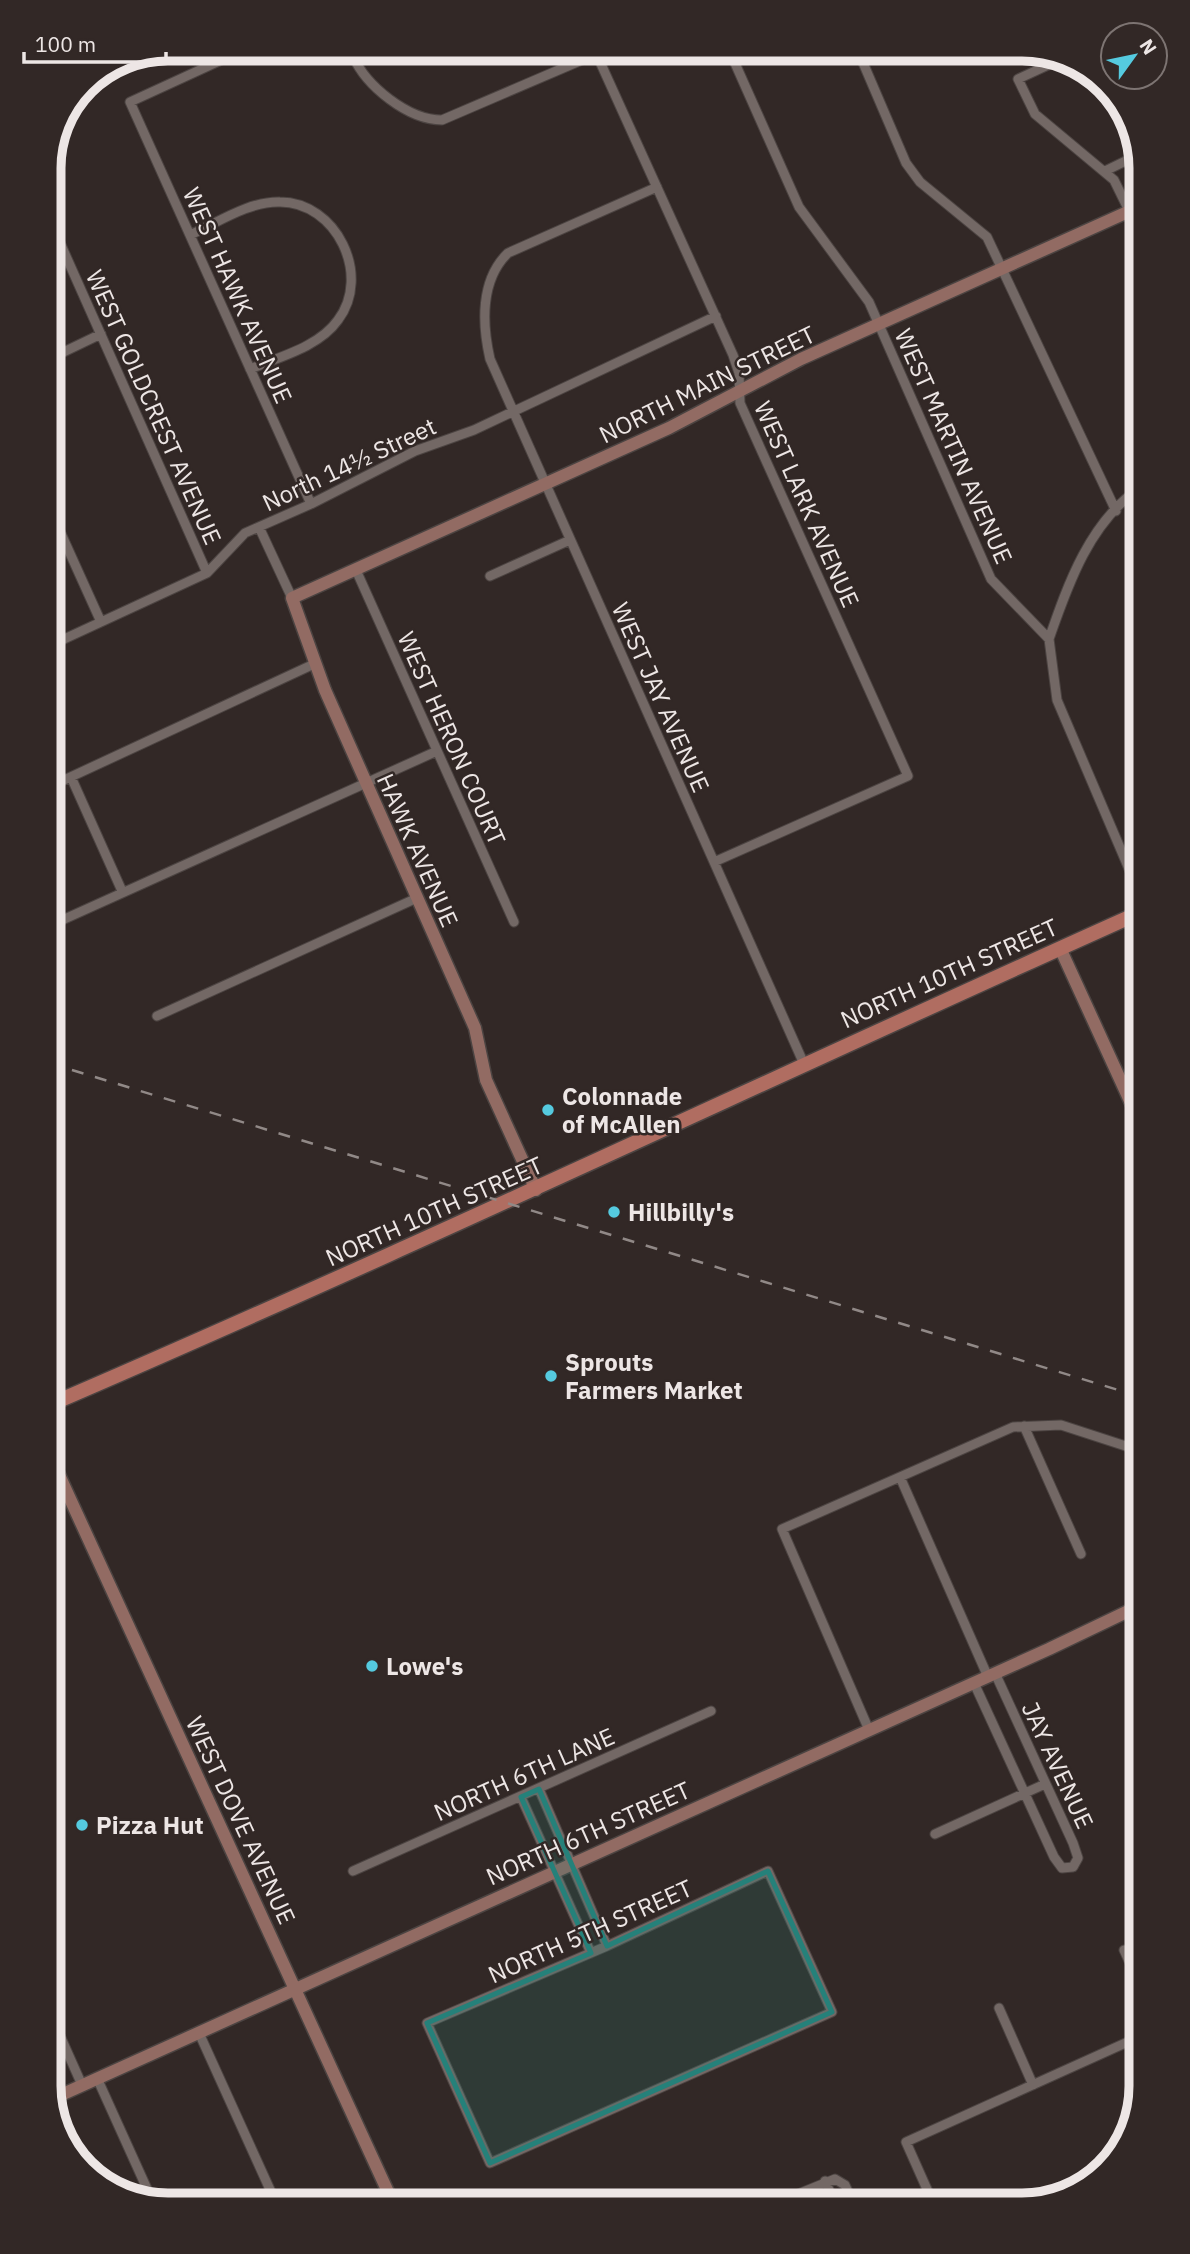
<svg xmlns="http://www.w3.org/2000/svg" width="1190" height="2254" font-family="'IBM Plex Sans',sans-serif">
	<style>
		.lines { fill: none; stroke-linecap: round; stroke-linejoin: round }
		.street-casing { stroke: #4c4442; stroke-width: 11 }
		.secondary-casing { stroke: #4c4442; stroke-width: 15 }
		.primary-casing { stroke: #4c4442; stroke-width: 17 }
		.street { stroke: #736865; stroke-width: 9 }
		.secondary { stroke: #926b63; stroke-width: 12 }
		.primary { stroke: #b06d61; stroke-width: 14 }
		.rail { stroke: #918987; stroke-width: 2.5; stroke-dasharray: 12 12; stroke-linecap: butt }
		.marked { fill: #25817a; fill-opacity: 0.2; stroke: #25817a; stroke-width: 5; stroke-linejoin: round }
		.poi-dot { fill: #55cadf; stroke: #322826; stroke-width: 2.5 }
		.labels { text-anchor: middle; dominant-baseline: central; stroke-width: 5; stroke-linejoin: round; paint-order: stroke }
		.street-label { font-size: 24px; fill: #ede6e5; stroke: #322826 }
		.poi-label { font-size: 24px; font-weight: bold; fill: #ede6e5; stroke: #322826; text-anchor: start }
		.rim { fill: none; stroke: #ede6e5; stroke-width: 9 }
	</style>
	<rect width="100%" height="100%" fill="#322826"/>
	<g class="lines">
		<defs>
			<path id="street" d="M858,51L906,163L920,182L987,237L1116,511
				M730,52L799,207L869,302L991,579L1049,639L1057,700L1141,897
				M596,53L733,355L739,373L740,403L908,776L714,862
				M353,56C366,86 408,120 442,120L596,54
				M228,57L130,102L311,504
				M1059,60L1018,79L1035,114L1114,180L1141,235
				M1105,171L1138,155
				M657,187L508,253C480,280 482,324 490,359L804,1064
				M49,218L207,573
				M190,235C217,223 249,201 280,202C336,202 372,275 338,320C319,347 279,357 250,369
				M49,359L101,334
				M49,507L101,622
				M259,527L292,598
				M356,570L514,922
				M490,576L570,540
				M1049,639C1068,584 1090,521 1141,487
				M49,646L207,573L245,533L311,504L415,451L474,430L716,316
				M71,777L122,891
				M49,787L314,664
				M49,926L437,751
				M157,1016L417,898
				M1024,1426L1081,1554
				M900,1477L988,1677
				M1127,1610L1141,1641
				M974,1683L1054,1857L1062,1868L1073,1867L1078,1858L1073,1843L995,1673
				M869,1730L782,1529L1013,1427L1061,1425L1141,1451
				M539,1789L607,1946
				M521,1797L591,1953
				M935,1834L1045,1784
				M353,1871L711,1711
				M768,1871L832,2012L490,2163L427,2023L607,1946Z
				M1124,1950L1141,1987
				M999,2008L1033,2085
				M49,2011L82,2085
				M199,2033L277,2205
				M97,2078L153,2202
				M825,2181L836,2205
				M771,2205L835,2179L845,2185L854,2205
				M934,2205L906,2142L1141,2036"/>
			<path id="secondary" d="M1060,948L1141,1125
				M536,1190L486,1080L475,1028L325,690L292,598L669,428L801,359L1141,206
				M49,1453L394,2205
				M52,2099L1049,1649L1141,1605"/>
			<path id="primary" d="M49,1405C416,1247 777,1075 1141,912"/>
		</defs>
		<use href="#street" class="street-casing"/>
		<use href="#secondary" class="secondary-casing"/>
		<use href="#primary" class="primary-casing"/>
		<use href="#street" class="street"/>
		<use href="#secondary" class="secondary"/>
		<use href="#primary" class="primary"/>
		<path class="rail" d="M49,1063L1141,1397"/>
	</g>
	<path class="marked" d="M539,1789L607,1946L768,1871L832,2012L490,2163L427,2023L591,1953L521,1797Z"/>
	<g class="poi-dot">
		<circle cx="548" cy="1110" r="7"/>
		<circle cx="614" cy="1212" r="7"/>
		<circle cx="551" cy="1376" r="7"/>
		<circle cx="372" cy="1666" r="7"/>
		<circle cx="82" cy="1825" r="7"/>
	</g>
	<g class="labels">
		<g class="street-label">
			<text transform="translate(238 295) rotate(66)">WEST HAWK AVENUE</text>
			<text transform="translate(707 384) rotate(-26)">NORTH MAIN STREET</text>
			<text transform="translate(154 407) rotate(66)">WEST GOLDCREST AVENUE</text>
			<text transform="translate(954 446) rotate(66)">WEST MARTIN AVENUE</text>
			<text transform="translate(349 464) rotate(-25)">North 14½ Street</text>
			<text transform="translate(807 504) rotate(66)">WEST LARK AVENUE</text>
			<text transform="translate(661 697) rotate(66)">WEST JAY AVENUE</text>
			<text transform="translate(452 738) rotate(66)">WEST HERON COURT</text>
			<text transform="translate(418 850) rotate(66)">HAWK AVENUE</text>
			<text transform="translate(949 973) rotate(-24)">NORTH 10TH STREET</text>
			<text transform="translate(434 1211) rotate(-24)">NORTH 10TH STREET</text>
			<text transform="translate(1058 1765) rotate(65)">JAY AVENUE</text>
			<text transform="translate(524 1774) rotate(-24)">NORTH 6TH LANE</text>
			<text transform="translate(241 1820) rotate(65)">WEST DOVE AVENUE</text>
			<text transform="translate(588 1833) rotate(-24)">NORTH 6TH STREET</text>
			<text transform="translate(590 1931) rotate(-24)">NORTH 5TH STREET</text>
		</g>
		<g class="poi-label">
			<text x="562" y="1096">Colonnade<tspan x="562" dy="28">of McAllen</tspan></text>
			<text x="628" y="1212">Hillbilly's</text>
			<text x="565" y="1362">Sprouts<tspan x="565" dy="28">Farmers Market</tspan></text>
			<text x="386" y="1666">Lowe's</text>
			<text x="96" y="1825">Pizza Hut</text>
		</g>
	</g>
	<path d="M0 0H1190V2254H0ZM168 61H1022A107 107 0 0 1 1129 168V2086A107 107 0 0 1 1022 2193H168A107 107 0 0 1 61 2086V168A107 107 0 0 1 168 61Z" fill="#322826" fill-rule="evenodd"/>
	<path class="rim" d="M168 61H1022A107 107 0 0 1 1129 168V2086A107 107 0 0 1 1022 2193H168A107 107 0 0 1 61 2086V168A107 107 0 0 1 168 61Z"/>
	<g transform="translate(1134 56) rotate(57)"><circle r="33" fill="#322826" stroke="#7d7472" stroke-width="2"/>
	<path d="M0-5L12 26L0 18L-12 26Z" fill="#55cadf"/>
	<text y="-10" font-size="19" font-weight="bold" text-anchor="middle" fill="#ede6e5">N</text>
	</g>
	<path d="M24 52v10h142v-10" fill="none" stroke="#ede6e5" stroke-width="3.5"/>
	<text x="35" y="52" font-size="21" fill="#ede6e5" stroke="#322826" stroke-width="5" paint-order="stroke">100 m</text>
</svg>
